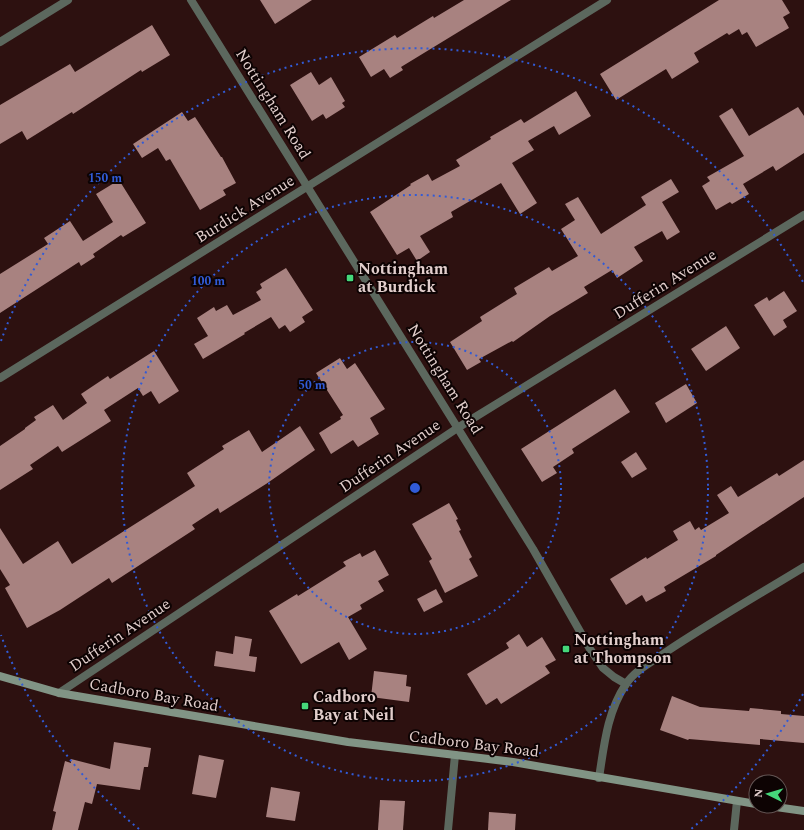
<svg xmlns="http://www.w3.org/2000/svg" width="804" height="830" viewBox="0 0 804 830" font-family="Spectral,serif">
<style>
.building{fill:#a88280}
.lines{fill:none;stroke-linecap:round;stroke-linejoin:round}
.street{stroke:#5c685e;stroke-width:8}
.secondary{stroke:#819485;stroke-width:8}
.ring{fill:none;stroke:#315bd7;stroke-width:2;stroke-dasharray:2 4}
.poi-dot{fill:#45d77a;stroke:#0d0303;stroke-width:1.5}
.labels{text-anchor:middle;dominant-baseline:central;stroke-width:4;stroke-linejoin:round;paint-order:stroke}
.street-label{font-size:16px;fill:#e2cecc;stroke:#0d0303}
.poi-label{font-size:16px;font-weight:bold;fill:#e2cecc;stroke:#0d0303;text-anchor:start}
.centre{fill:#315bd7;stroke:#0d0303;stroke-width:2}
.ring-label{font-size:12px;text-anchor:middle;font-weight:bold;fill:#315bd7;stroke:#0d0303;stroke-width:4;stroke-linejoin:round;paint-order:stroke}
</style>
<rect width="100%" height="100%" fill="#2d1110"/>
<!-- building -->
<g class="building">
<polygon points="260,0 312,0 275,24"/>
<polygon points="464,0 511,0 401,67 403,70 390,78 384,69 371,77 359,57 395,35 397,38 433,16 434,18"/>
<polygon points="719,0 782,0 790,13 783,17 789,28 756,47 747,32 742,35 739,29 729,35 727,33 694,53 699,62 672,79 666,69 616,100 600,74"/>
<polygon points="152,25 170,55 142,72 141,70 73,114 72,112 27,140 22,131 0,144 0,105 70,64 75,72"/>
<polygon points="311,72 319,85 331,77 345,101 342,103 345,107 326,119 323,114 312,121 290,85"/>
<polygon points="576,91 591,116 559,135 554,126 528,141 534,150 512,163 537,203 520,214 501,183 451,212 453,217 420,236 430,252 417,261 409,248 397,255 370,212 411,185 410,184 428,174 432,181 460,166 456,160 491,139 490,137 521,119 524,123"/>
<polygon points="798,107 804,116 804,153 776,171 773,166 743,184 749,194 732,204 730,202 716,210 702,186 710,181 707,177 744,156 719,116 732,108 749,136"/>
<polygon points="182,112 188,121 195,117 221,157 222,157 236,183 223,190 226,195 200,210 170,159 166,161 158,148 142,158 133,144"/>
<polygon points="671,179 679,192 662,202 680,232 667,240 662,231 634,247 643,261 617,278 612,270 584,287 588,293 550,316 513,342 512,341 479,359 481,362 467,370 450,342 482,321 480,317 517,294 514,288 549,267 552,271 578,256 561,229 575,220 565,204 578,197 601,234 646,205 641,197"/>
<polygon points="119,180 146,223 123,237 121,235 93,254 95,257 81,266 79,262 0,313 0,274 48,244 44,238 70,221 83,241 113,222 96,194"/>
<polygon points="286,268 313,310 302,317 305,322 290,332 285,325 279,329 271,317 244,333 245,334 203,359 194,344 208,336 197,318 214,307 216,311 227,305 233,315 261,300 256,292 262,288 260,284"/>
<polygon points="784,291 797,311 783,320 787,327 774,336 754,305 767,297 769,301"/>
<polygon points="726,326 740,348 706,371 691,349"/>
<polygon points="154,351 179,391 159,404 151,391 143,396 138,388 104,410 111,421 62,452 58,446 30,465 33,469 0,490 0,446 25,429 25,428 36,420 34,417 53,405 63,420 87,403 81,394 108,376 110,379"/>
<polygon points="340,358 347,369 355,363 385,409 370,418 379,434 358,447 353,440 331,454 319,433 341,419 340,417 343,415 316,373"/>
<polygon points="686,384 697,403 666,423 655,403"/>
<polygon points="615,389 630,412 572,449 574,453 553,467 557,473 542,482 521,449"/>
<polygon points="300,426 315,450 266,484 220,513 218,508 192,525 195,529 112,583 109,578 60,610 27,628 5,588 10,585 0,569 0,528 23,564 58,541 72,564 195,486 187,473 224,449 222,446 249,430 262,452"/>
<polygon points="636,452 647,469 632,478 621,462"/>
<polygon points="804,460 804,497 716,555 716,556 664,587 666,591 646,602 642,595 626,605 610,579 646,557 647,559 678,540 673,531 690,521 695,530 699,527 701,530 729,513 717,495 731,486 738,497 777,473 779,476"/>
<polygon points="449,503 458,519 456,520 461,530 459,531 472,557 469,559 478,576 445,593 429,561 432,559 412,524"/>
<polygon points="375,550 389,575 378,581 384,591 360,605 362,609 348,617 367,649 349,660 339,642 301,664 269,611 297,594 298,596 346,566 343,562 360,553 362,557"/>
<polygon points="436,589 443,602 424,612 417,599"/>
<polygon points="519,634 527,647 542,637 556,660 545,666 550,673 501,704 497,698 486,705 467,674 509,648 506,643"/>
<polygon points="235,636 252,639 249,656 257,657 255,672 214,666 216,651 233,654"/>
<polygon points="374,671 407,675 406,686 411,687 409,702 371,697"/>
<polygon points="672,696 700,707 749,711 750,708 781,711 781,714 804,716 804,743 760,739 760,745 689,739 688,740 660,730"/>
<polygon points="114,742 151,748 148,767 144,767 140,790 97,784 92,804 85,802 78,830 52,830 56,812 53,811 65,761 71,763 71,759 110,769"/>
<polygon points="199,755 224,760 216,798 192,794"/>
<polygon points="271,787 300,792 295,821 266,817"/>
<polygon points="380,800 405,801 403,830 378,830"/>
<polygon points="489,812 516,814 515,830 488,830"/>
</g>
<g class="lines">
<!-- street -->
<g class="street">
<polyline points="191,0 533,549 590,649 603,668 614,677 626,684"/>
<polyline points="0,42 68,0"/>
<polyline points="0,378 607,0"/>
<polyline points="59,693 459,427 804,215"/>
<path d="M599,778C604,746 607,712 626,684C635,670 652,662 666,652C711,622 758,595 804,567"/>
<polyline points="448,830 455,755"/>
<polyline points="734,830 737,801"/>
</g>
<!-- secondary -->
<g class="secondary">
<polyline points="0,676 59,693 348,742 513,762 756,804"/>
<polyline points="769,806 804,811"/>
</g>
</g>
<!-- distance rings -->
<g class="ring">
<circle cx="415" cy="488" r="146"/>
<circle cx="415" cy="488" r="293"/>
<path d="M803 694A439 439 0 0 1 691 829M139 829A439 439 0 0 1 1 635M1 341A439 439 0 0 1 803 282"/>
</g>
<!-- markers -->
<g class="poi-dot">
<rect x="346" y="274" width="8" height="8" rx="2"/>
<rect x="562" y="645" width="8" height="8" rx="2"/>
<rect x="301" y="702" width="8" height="8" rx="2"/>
</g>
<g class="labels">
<!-- street labels -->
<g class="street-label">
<text transform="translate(273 104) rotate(58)">Nottingham Road</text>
<text transform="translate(245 209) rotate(-32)">Burdick Avenue</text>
<text transform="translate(665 284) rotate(-32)">Dufferin Avenue</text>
<text transform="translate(445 379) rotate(58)">Nottingham Road</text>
<text transform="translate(390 456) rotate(-34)">Dufferin Avenue</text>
<text transform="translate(120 635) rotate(-34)">Dufferin Avenue</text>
<text transform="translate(154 695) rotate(10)">Cadboro Bay Road</text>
<text transform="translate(474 744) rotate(7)">Cadboro Bay Road</text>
</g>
<!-- poi labels -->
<g class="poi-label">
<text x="358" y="269">Nottingham<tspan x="358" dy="18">at Burdick</tspan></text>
<text x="574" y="640">Nottingham<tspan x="574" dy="18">at Thompson</tspan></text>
<text x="313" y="697">Cadboro<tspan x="313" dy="18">Bay at Neil</tspan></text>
</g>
</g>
<circle cx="415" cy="488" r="6" class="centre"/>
<g class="ring-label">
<text x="105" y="182">150 m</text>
<text x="208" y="285">100 m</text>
<text x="312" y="389">50 m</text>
</g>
<!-- north arrow -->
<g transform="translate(768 794) rotate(275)"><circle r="19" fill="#0d0303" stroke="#625453"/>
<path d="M0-3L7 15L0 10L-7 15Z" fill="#45d77a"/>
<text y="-6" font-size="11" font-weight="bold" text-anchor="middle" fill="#e2cecc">N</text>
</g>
</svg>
